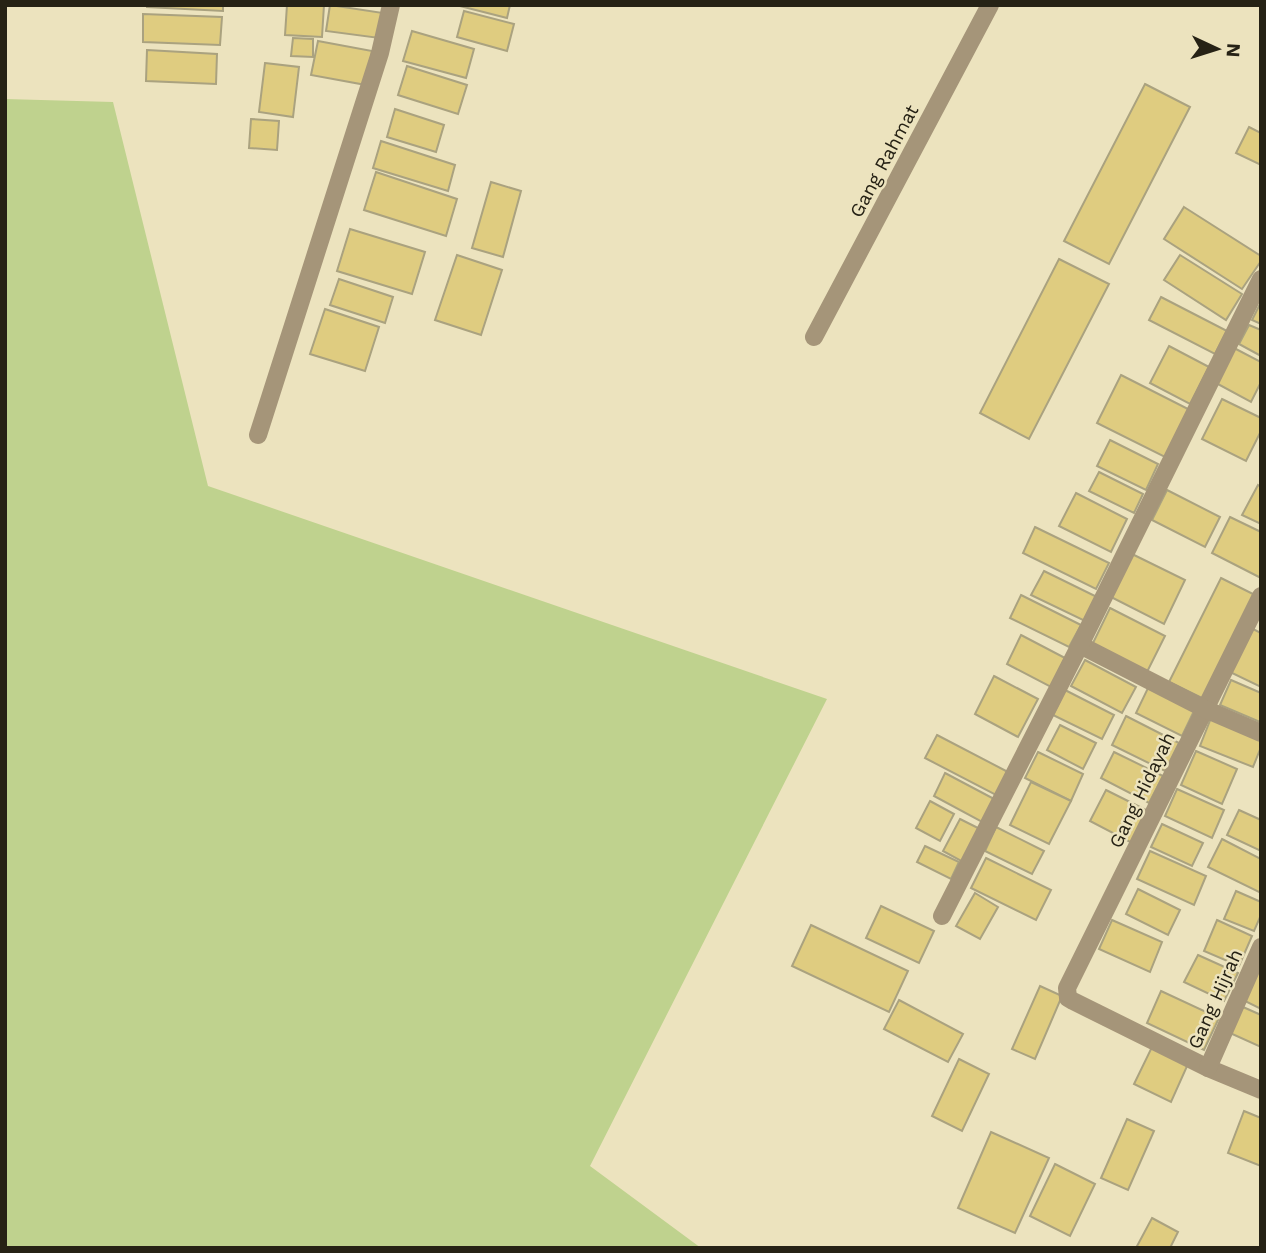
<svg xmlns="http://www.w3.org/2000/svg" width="1266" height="1253" viewBox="0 0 1266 1253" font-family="'Work Sans',sans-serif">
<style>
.green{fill:#bfd28e}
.building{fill:#dfcc80;stroke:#aaa27f;stroke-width:2}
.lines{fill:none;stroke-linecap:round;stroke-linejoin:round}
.minor{stroke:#a59579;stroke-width:18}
.labels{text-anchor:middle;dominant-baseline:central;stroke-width:5;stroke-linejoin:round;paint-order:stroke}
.street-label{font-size:19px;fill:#262215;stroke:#ece3be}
</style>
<rect width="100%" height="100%" fill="#ece3be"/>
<!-- green -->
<polygon class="green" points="5,99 113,102 208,486 827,699 590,1166 701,1248 5,1248"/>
<!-- building -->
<g class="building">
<polygon points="147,5 223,5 223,11 147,7"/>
<polygon points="287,5 324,5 322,37 285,35"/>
<polygon points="330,5 383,13 379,38 326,31"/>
<polygon points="456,5 510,5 507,18"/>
<polygon points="464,11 514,24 507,51 457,37"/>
<polygon points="143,14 222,17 220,45 143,42"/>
<polygon points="412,31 474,49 466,78 403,61"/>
<polygon points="293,38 313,39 313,57 291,56"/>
<polygon points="318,41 372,51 366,85 311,75"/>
<polygon points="147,50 217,54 216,84 146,81"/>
<polygon points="265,63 299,67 293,117 259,112"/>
<polygon points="407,66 467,85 458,114 398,95"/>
<polygon points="1145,84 1190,107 1109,264 1064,241"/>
<polygon points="395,109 444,125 436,152 387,137"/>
<polygon points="251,119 279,121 277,150 249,148"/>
<polygon points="1249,127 1261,133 1261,165 1236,153"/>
<polygon points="381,141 455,165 448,191 373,168"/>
<polygon points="376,172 457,199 446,236 364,210"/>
<polygon points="491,182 521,191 503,257 472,248"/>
<polygon points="1184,207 1261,256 1261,261 1242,289 1164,239"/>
<polygon points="350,229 425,252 412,294 337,271"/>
<polygon points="457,255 502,270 481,335 435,320"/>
<polygon points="1180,255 1242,294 1226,320 1164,280"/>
<polygon points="1059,259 1109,284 1029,439 980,413"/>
<polygon points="339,279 393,297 385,323 330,305"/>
<polygon points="1161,297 1227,331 1215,354 1149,320"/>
<polygon points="1261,302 1261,324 1252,320"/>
<polygon points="325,309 379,327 365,371 310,354"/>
<polygon points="1249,325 1261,330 1261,356 1239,344"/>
<polygon points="1169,346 1209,367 1190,404 1150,383"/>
<polygon points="1234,348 1261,362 1261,382 1251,402 1216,383"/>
<polygon points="1121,375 1190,410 1167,458 1097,423"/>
<polygon points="1222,399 1261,418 1261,431 1246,461 1202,439"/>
<polygon points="1110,440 1158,464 1146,490 1097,466"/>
<polygon points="1099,472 1143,494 1134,513 1089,491"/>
<polygon points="1258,485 1261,487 1261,524 1242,515"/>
<polygon points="1167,490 1220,517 1205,547 1152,520"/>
<polygon points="1076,493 1127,519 1111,552 1059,526"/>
<polygon points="1230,517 1261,532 1261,578 1212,553"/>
<polygon points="1035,527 1109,563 1096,589 1023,553"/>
<polygon points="1132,554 1185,580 1164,624 1111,597"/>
<polygon points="1044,571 1097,597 1085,621 1031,595"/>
<polygon points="1221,578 1255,595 1204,699 1169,682"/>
<polygon points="1021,595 1081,625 1069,647 1010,618"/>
<polygon points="1110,608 1165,636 1147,672 1092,645"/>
<polygon points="1251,628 1261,633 1261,687 1230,672"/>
<polygon points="1021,635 1065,658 1051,687 1007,664"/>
<polygon points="1085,660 1136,687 1122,713 1071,686"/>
<polygon points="994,676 1038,699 1018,737 975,714"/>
<polygon points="1231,680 1261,693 1260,722 1220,705"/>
<polygon points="1148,688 1194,711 1182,736 1136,713"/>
<polygon points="1065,690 1114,715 1102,739 1053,715"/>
<polygon points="1126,716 1179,743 1165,771 1112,745"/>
<polygon points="1211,718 1261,738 1261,747 1253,767 1200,746"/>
<polygon points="1060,725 1096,743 1083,769 1047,750"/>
<polygon points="937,735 1008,772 996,795 925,758"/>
<polygon points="1196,751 1237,769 1222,804 1181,785"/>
<polygon points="1038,752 1083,774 1071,801 1025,778"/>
<polygon points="1114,752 1163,776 1149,803 1101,778"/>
<polygon points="945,773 996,800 984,823 934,796"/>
<polygon points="1031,782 1071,801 1049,844 1010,825"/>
<polygon points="1177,789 1224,810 1212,838 1165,816"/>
<polygon points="1106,790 1148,811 1132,843 1090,821"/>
<polygon points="930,801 954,814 940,841 916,828"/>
<polygon points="1239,810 1261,820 1261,851 1227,835"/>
<polygon points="960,819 980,829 963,862 943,851"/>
<polygon points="1162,824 1203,843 1192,866 1151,847"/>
<polygon points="996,827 1044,851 1032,874 985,851"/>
<polygon points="1222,839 1261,859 1261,893 1208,867"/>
<polygon points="925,846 959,862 951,879 917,862"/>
<polygon points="1150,851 1206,876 1194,905 1137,879"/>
<polygon points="986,858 1051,890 1036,920 971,888"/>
<polygon points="1138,889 1180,910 1168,935 1126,914"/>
<polygon points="1236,891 1261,902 1261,915 1254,931 1224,919"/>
<polygon points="975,893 998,907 980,939 956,926"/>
<polygon points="881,906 934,931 919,963 866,938"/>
<polygon points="1112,920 1162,942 1150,972 1099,949"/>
<polygon points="1217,920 1252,936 1239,966 1204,951"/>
<polygon points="811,925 908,971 889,1012 792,966"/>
<polygon points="1198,955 1238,973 1224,1001 1184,982"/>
<polygon points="1257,972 1261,974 1261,1009 1243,1000"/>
<polygon points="1040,986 1062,996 1035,1059 1012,1049"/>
<polygon points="1161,991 1219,1018 1204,1050 1147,1023"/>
<polygon points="899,1000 963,1034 948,1062 884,1029"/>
<polygon points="1243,1007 1261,1015 1261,1047 1230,1033"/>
<polygon points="1152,1047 1188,1064 1171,1102 1134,1084"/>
<polygon points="959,1059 989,1074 962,1131 932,1116"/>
<polygon points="1244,1111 1261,1118 1261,1166 1228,1153"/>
<polygon points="1127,1119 1154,1131 1128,1190 1101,1178"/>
<polygon points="991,1132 1049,1158 1015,1233 958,1208"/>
<polygon points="1055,1164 1095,1184 1070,1236 1030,1216"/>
<polygon points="1152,1218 1178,1232 1170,1248 1136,1248"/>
</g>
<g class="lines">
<!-- minor -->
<g class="minor">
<polyline points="814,337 990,5"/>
<polyline points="258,435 380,53 391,5"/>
<polyline points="1261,596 1067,988 1068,998 1073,1001 1208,1068 1261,1090"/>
<polyline points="1080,645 1205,709 1261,733"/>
<polyline points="942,916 1080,645 1261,279"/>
<polyline points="1208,1068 1261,947"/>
</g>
</g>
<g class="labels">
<!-- street labels -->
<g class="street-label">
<text transform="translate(884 161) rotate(-62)">Gang Rahmat</text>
<text transform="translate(1142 790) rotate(-64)">Gang Hidayah</text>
<text transform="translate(1215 999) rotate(-66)">Gang Hijrah</text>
</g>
</g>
<!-- border -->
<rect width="1266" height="1253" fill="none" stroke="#262215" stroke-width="14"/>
<!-- north arrow -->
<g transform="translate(1217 49) rotate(94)" stroke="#ece3be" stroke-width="5" paint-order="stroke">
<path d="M0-5L12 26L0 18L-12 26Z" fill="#262215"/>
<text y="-10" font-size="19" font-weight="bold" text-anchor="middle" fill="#262215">N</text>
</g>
</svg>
